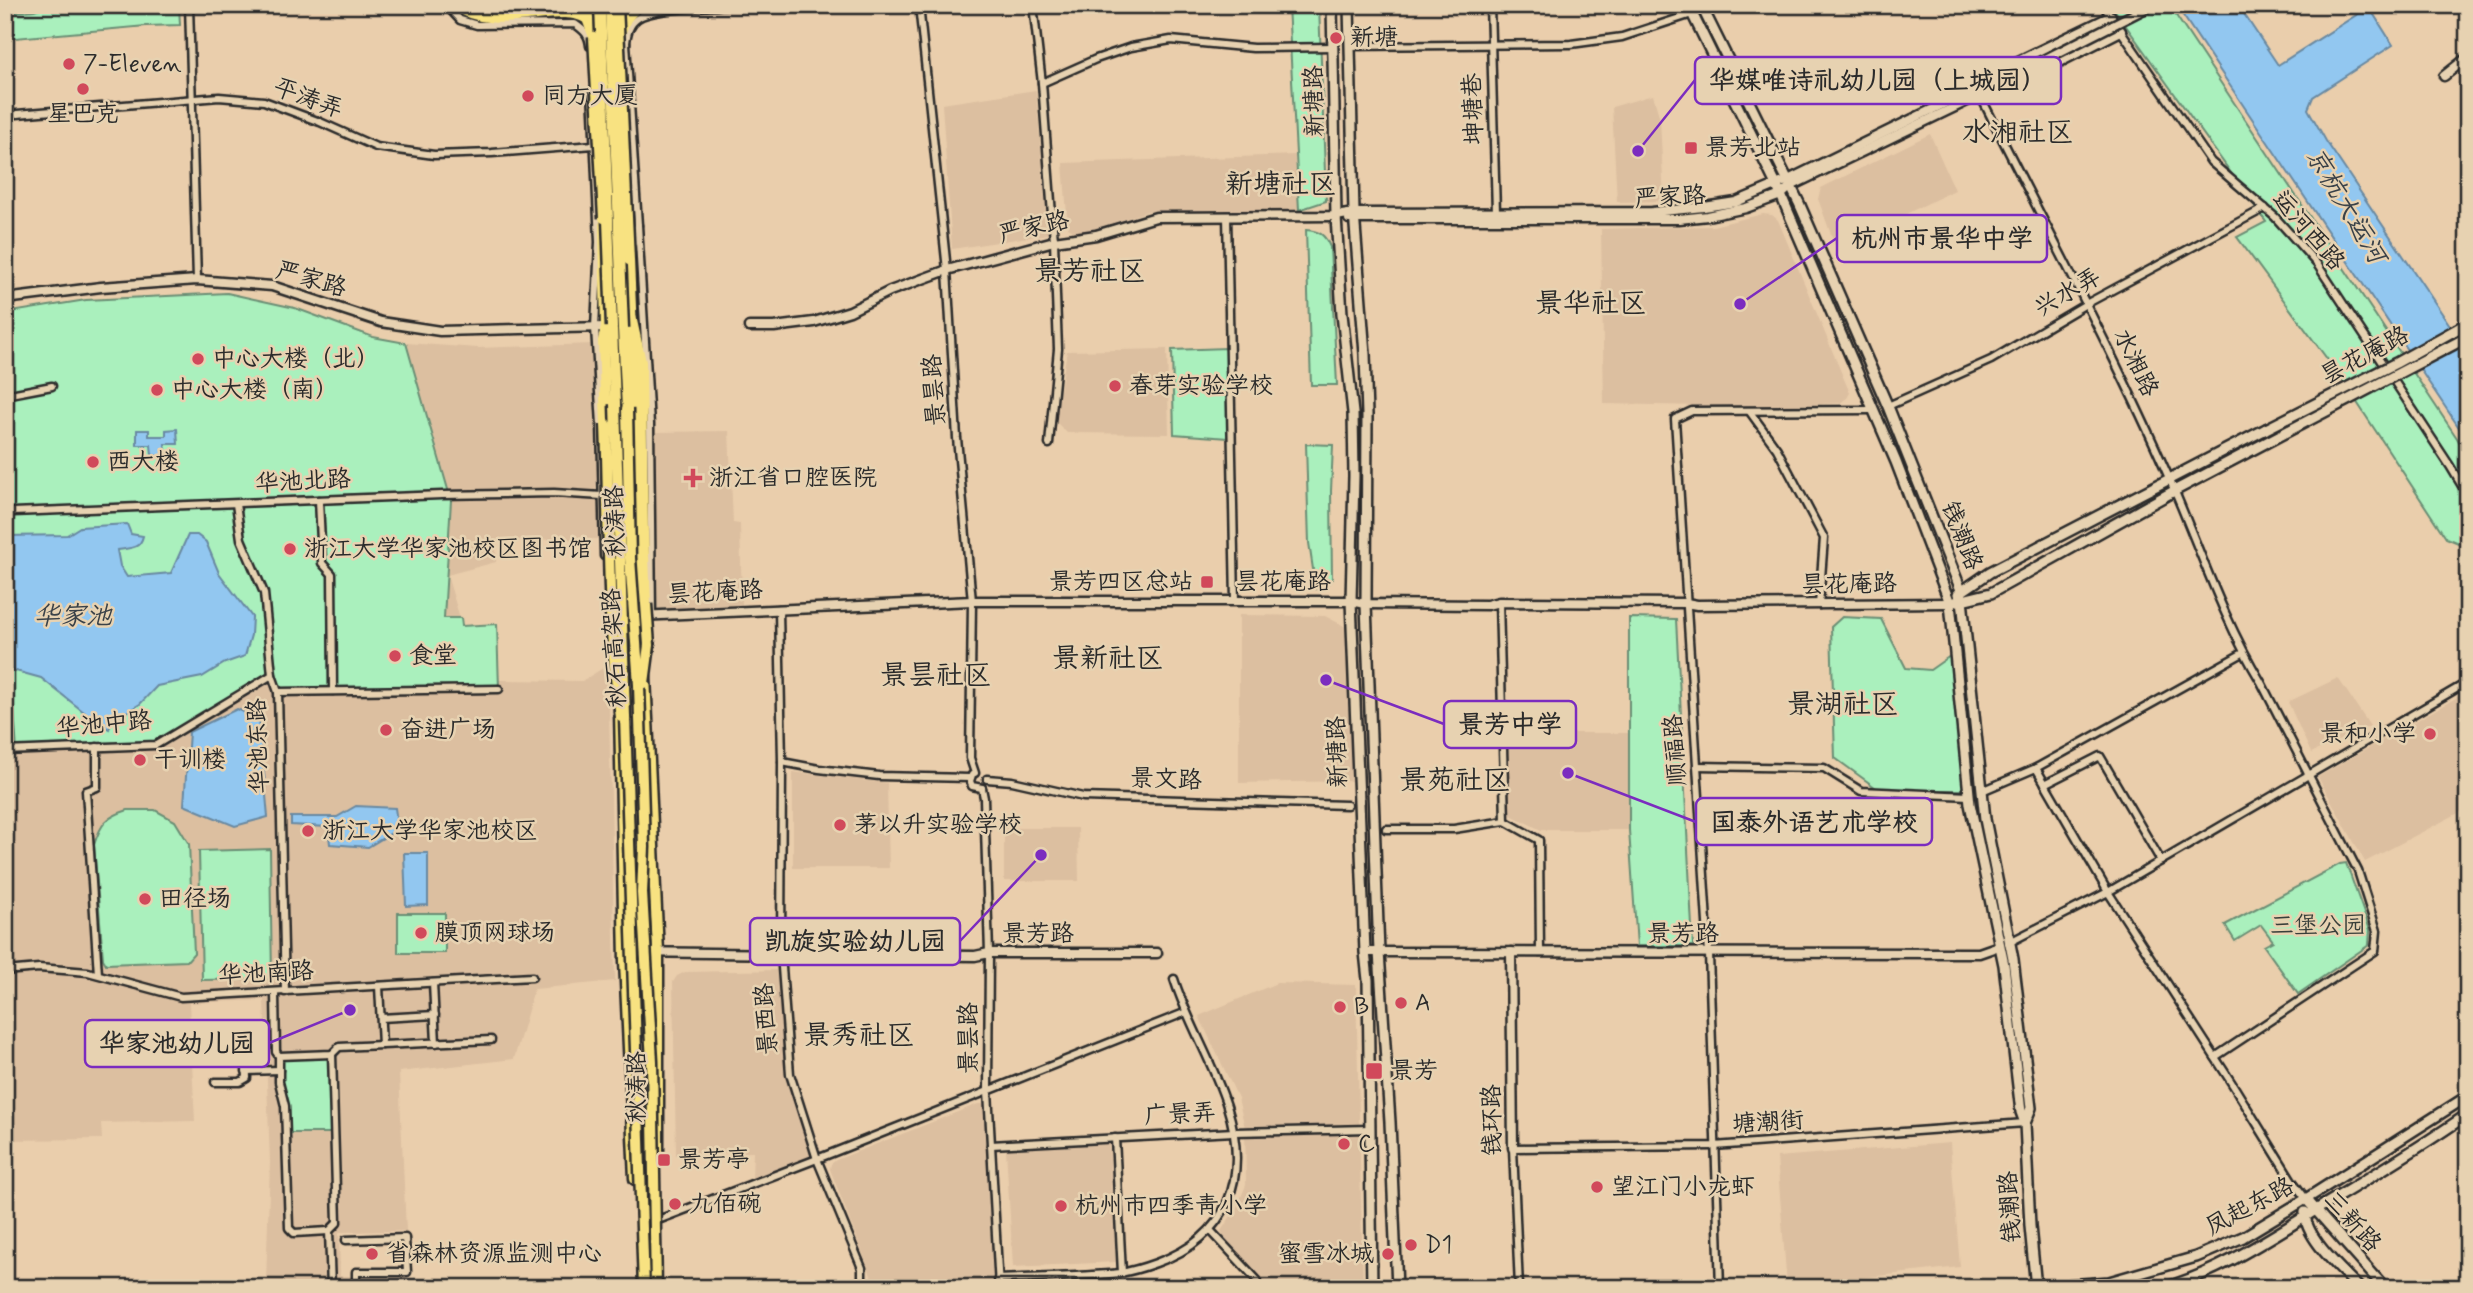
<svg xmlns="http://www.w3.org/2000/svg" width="2473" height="1293" viewBox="0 0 2473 1293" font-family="Mynerve,'LXGW WenKai TC',sans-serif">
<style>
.built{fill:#dcbfa0}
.green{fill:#aaf0bd;stroke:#6a8e74;stroke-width:2}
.water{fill:#92c7f0;stroke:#6989a1;stroke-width:2}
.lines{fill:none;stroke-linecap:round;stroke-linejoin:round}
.minor-casing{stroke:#2b2b2b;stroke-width:11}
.tertiary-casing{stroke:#2b2b2b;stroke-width:13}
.secondary-casing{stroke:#2b2b2b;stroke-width:14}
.primary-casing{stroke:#2b2b2b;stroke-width:15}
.trunk-casing{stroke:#2b2b2b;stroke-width:15}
.minor{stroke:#e7d2b1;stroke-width:6}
.tertiary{stroke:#e7d2b1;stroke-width:8}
.secondary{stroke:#e7d2b1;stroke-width:9}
.primary{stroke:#f8e281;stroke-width:10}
.trunk{stroke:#f8e281;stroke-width:10}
.tertiary-bridge-casing{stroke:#2b2b2b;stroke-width:13;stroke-linecap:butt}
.secondary-bridge-casing{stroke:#2b2b2b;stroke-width:14;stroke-linecap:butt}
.primary-bridge-casing{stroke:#2b2b2b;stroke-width:15;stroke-linecap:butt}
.trunk-bridge-casing{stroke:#2b2b2b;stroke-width:15;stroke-linecap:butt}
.tertiary-bridge{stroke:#e7d2b1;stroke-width:8}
.secondary-bridge{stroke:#e7d2b1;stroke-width:9}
.primary-bridge{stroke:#f8e281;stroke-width:10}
.trunk-bridge{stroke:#f8e281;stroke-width:10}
.poi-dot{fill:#d1495b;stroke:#e7d2b1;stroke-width:2.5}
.labels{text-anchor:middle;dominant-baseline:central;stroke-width:5;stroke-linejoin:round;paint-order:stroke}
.poi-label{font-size:24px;fill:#2b2b2b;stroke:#e7d2b1;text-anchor:start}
.street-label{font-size:24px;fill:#2b2b2b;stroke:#e7d2b1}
.park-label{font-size:24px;fill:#383f3a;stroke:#e7d2b1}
.water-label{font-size:26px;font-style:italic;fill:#3a4249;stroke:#e7d2b1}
.quarter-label{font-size:28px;fill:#2b2b2b;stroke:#e7d2b1}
.leader{fill:none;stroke:#7b2cbf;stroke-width:2.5}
.callout-dot{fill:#7b2cbf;stroke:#e7d2b1;stroke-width:2.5}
.callout{fill:#e7d2b1;stroke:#7b2cbf;stroke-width:2.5}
.callout-label{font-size:26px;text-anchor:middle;font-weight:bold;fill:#2b2b2b}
</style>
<rect width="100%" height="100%" fill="#eaceac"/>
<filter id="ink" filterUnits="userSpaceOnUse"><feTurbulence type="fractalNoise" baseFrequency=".0143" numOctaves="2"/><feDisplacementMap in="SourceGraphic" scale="14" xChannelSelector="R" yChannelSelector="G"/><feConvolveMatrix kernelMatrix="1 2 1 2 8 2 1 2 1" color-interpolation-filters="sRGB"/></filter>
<g filter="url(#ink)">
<!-- built -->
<g class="built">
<polygon points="1036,90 1048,234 952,249 942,104"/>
<polygon points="1653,95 1660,119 1664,201 1617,202 1612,107"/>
<polygon points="1930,134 1955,190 1836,248 1818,199 1821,188"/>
<polygon points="1295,155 1299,210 1148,211 1096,229 1078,233 1068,228 1063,163"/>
<polygon points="1763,214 1772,215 1778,220 1844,379 1850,393 1847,398 1840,403 1752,407 1604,404 1601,229 1713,226"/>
<polygon points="227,293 295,308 373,337 406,343 478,348 593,344 598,539 496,540 496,562 447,575 462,625 497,624 499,680 582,681 608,665 615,981 534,989 514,1059 399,1072 406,1231 339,1232 340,1276 352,1276 352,1288 251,1288 266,1282 270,1162 264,1000 189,1003 195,1121 101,1123 102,1139 5,1140 5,313 86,300"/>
<polygon points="1167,349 1169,434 1067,433 1055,421 1067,351"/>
<polygon points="729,431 733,523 740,524 742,605 657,610 655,432"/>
<polygon points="1239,615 1325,616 1348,628 1353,781 1239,783"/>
<polygon points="2338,678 2370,726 2311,753 2288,702"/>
<polygon points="2468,691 2468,808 2365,862 2318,777"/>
<polygon points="1506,733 1629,733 1629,830 1541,830 1509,814"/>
<polygon points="793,772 887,783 889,868 793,868"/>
<polygon points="1004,828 1078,828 1079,881 1004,881"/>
<polygon points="778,970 785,1073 812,1157 752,1179 753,1152 676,1155 673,982 677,976 685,972"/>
<polygon points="1277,983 1356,985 1363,1288 1265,1288 1259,1275 1225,1240 1221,1231 1237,1207 1246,1185 1245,1128 1238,1098 1199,1016"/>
<polygon points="978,1104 983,1104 985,1110 993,1287 876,1288 830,1169 831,1164 836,1160"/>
<polygon points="1950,1143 1960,1267 1787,1286 1777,1157"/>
<polygon points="1109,1144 1116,1262 1013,1267 1006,1149"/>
</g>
<!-- green -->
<g class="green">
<polygon points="50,5 179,5 180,25 146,26 5,39 5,13 34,10"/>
<polygon points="1288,5 1319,5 1326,201 1299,210"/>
<polygon points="2111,5 2169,5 2457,438 2468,457 2468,547 2446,538 2339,375 2237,237 2266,222"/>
<path d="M1306,230C1320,231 1325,235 1330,247L1337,385H1311Z"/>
<polygon points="227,293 295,308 373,337 406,343 451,500 444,618 461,618 462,626 497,624 499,689 278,692 272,676 156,745 17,750 14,710 5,710 5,313 86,300"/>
<polygon points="1227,348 1228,438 1174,434 1172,350"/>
<polygon points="1306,444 1333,445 1331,491 1332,579 1325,586 1316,589 1309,543"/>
<polygon points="1842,617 1881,619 1906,668 1930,670 1957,651 1967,790 1879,790 1835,758 1831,627"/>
<polygon points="1629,618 1676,619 1693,946 1637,946 1629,830"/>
<path d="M128,810H155L175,821L189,844L194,953L187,961L106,964L103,959L94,845C101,823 106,817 128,810Z"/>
<polygon points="270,849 272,979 202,980 199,851"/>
<polygon points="2346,863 2370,930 2369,945 2298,994 2264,946 2273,941 2261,925 2235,941 2225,925 2340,864"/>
<rect x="398" y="913" width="47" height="40"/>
<polygon points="332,1054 335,1133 286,1133 279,1056"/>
</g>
<!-- water -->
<g class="water">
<polygon points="2176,5 2238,5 2278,65 2369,7 2393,45 2313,97 2308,109 2326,141 2468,352 2468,441"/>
<polygon points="177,429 178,444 165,444 166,451 162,457 152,455 151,445 137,445 137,430 149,430 149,436 166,436 166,430"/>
<path d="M127,524L131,534L143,536C140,550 128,548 117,550L120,566L127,577L171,573L188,535H197L206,542L219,573L252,617L251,635L245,656L225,663L202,677L157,686L140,704L112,721L109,729L94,720L41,678L5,668V536L67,535L80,527Z"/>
<polygon points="237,709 259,719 268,817 235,826 184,805 189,732"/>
<polygon points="356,806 395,808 398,829 368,847 330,844 328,827 291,825 291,817 337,817"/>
<polygon points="404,853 428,853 428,905 406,906"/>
</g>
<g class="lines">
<defs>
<g id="minor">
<polyline points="189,5 197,280"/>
<path d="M446,5L460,20L477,25L575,24C585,31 589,35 590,46"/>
<polyline points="919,5 947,270 957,438 972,601 970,758 975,773"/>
<polyline points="1033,5 1042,83 1054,241 1058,349 1049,444"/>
<polyline points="1490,5 1496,212"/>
<polyline points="2103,5 2211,162 2275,217 2317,264 2450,466 2468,496"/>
<polyline points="615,41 626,43 638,225 631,251"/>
<path d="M626,43C627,33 629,24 638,18C652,8 708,7 728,5"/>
<polyline points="1350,46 1571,44 1622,37 1692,14"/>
<polyline points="1042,83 1096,59 1131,47 1171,40 1253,48 1333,47"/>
<polyline points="592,91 599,242 595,328 601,425 604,556"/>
<path d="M1980,95C2043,222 2112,348 2169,478C2199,546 2222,618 2261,682L2358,871L2377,931L2375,951L2215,1057"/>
<polyline points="5,115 219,97 264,101 320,122 376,147 434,155 492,153 594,145"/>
<polyline points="1227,216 1235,601"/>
<polyline points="638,225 650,424 652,616"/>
<polyline points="5,395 52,386"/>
<polyline points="1888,406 1991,360 2086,304 2265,208"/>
<polyline points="1750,412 1777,449 1824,538 1819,605"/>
<polyline points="319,500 322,563 332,574 333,691"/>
<polyline points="236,504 241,539 264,593 272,675 278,692 285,992"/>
<polyline points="5,514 13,512 442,495 554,493 602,496"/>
<polyline points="1499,602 1505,821"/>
<polyline points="779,609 782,762 781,954 790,1074 817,1159 862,1268 862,1288"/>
<polyline points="278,692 499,689"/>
<polyline points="97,747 97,787 86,791 98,974"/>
<polyline points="5,751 156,745 272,675"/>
<polyline points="782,762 819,769 879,776 970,778"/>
<polyline points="1697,766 1824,768 1861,791 1969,796"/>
<polyline points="2036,768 2108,892 2233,1085 2291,1179 2306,1199"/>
<polyline points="972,775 970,781 972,786 982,788"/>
<polyline points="987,779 1012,781 1083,797 1347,805"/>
<polyline points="2045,784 2100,756 2161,861"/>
<polyline points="982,788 984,798 989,953 988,1091 999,1288"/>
<polyline points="1982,791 2036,768 2243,653"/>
<polyline points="1386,829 1454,829 1505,821 1539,840 1540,953"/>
<polyline points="2008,943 2108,892 2468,682"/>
<polyline points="5,971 39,968 88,972 181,997 532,977"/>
<polyline points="433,983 436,1043"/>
<polyline points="379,986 382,1045"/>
<polyline points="275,993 276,1052 279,1056"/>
<polyline points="381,1018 435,1015"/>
<polyline points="246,1071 279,1070"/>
<polyline points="215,1082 240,1082 247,1078 245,1031 242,1028 203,1026 198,1036 205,1043 245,1044"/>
<polyline points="1115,1138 1122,1273"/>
<polyline points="991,1145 1234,1132 1370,1129"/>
<polyline points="658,1220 817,1159 1184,1013"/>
<polyline points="1210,1230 1257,1280 1260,1288"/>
<polyline points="329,1231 294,1233 289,1228 285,1106 279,1082 279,1056 332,1054 339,1047 491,1040"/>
<polyline points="346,1240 405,1238 407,1272 356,1272 356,1288"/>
<path d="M998,1279C1039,1277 1080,1277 1120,1273C1132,1271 1145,1267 1156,1263C1229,1237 1250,1178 1227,1106C1213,1062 1188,1023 1174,979"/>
<polyline points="331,1288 329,1231 337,1223 332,1054"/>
<polyline points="1519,1288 1513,1148 1714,1146 2025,1123"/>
<polyline points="1720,1288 1709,954 1675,419 1692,411 1874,410"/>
</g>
<g id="tertiary">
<polyline points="2444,76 2468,57"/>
<polyline points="1965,92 1971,84 2111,16"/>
<polyline points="1980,95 1993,96 2121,31"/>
<polyline points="1349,219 1679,219 1708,216 1746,208 1781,195 1791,186 1980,95 1998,86 2006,79"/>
<polyline points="5,299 101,287 197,280 272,286 381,322 440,331 606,327"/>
<polyline points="749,327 774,327 814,322 850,311 890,291 947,270 1054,241 1096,235 1156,217 1336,216 1354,213 1652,212 1704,207 1736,202 1788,180 1994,79 2006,79"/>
<polyline points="617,617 972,601 1351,601 1366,604 1487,605 1499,602 1686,603 1697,605 1950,603"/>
<polyline points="629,952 975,956 989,953 1157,953"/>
<polyline points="1365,952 1979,953 1999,946"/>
<polyline points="1511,952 1513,1148"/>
</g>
<g id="secondary">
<polyline points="1332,5 1336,216 1342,314 1353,413 1354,476 1351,601 1365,952 1368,980 1372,1288"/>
<polyline points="1349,5 1354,213 1365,354 1367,415 1366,604 1379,952 1390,1122 1397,1288"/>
<polyline points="1688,5 1781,195 1896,462 1950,603 1970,804 2004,965 2021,1112 2025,1123 2030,1226 2036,1288"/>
<polyline points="1701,5 1799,203 1889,409 1961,590 1985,819 2013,959 2031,1108 2025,1123"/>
<polyline points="1958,594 1990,572 2266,429"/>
<polyline points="1950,603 1991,593 2174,491 2271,440"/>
<polyline points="2306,1199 2385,1288"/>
<path d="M2305,1212C2304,1237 2342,1270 2359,1288"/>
<polyline points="2026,1288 2109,1282 2196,1257 2243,1237 2306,1199 2468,1096"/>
<path d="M2163,1288C2218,1273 2270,1238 2319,1208C2369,1178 2420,1148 2468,1114"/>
</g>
<g id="primary">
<path d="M455,5C494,35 561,0 587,19L594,37"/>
<polyline points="592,5 594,26"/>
<polyline points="618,39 626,19 638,5"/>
<polyline points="604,225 606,332"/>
<polyline points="629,260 634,379 638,555 641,598"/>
<polyline points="645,676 658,952 658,1151"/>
<polyline points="620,711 625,961 635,1179"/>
</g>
<g id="trunk">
<polyline points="631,316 641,362 643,533 646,604"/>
<polyline points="612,327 615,404"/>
<polyline points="623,328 627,409"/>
<polyline points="606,424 603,341 606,327"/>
</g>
</defs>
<!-- minor casing -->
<use href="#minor" class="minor-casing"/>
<!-- tertiary casing -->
<use href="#tertiary" class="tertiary-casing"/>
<!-- secondary casing -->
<use href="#secondary" class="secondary-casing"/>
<!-- primary casing -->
<use href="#primary" class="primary-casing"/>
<!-- trunk casing -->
<use href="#trunk" class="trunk-casing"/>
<!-- minor -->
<use href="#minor" class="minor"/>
<!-- tertiary -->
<use href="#tertiary" class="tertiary"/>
<!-- secondary -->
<use href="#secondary" class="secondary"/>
<!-- primary -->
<use href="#primary" class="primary"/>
<!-- trunk -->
<use href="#trunk" class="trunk"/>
<defs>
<polyline id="tertiary-bridge" points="2006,79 2152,5"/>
<g id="secondary-bridge">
<polyline points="2266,429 2396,363 2468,323"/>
<polyline points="2271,440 2468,337"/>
</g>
<g id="primary-bridge">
<polyline points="617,5 629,260"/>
<polyline points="594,37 604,218"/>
</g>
<g id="trunk-bridge">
<polyline points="600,5 612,327"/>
<polyline points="610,5 623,328"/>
<path d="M615,404C626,699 632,993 644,1288"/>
<polyline points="627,409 630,558 639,685 644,847 642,893 652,1061 656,1288"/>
<path d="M606,424C610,522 606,620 621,717"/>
<polyline points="644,683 649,645 646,604"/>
</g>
</defs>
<!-- tertiary-bridge casing -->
<use href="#tertiary-bridge" class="tertiary-bridge-casing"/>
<!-- secondary-bridge casing -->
<use href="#secondary-bridge" class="secondary-bridge-casing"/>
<!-- primary-bridge casing -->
<use href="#primary-bridge" class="primary-bridge-casing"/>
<!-- trunk-bridge casing -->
<use href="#trunk-bridge" class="trunk-bridge-casing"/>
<!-- tertiary-bridge -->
<use href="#tertiary-bridge" class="tertiary-bridge"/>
<!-- secondary-bridge -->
<use href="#secondary-bridge" class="secondary-bridge"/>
<!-- primary-bridge -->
<use href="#primary-bridge" class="primary-bridge"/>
<!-- trunk-bridge -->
<use href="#trunk-bridge" class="trunk-bridge"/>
</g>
</g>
<!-- markers -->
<g class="poi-dot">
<circle cx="1336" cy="38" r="7"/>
<circle cx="69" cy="64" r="7"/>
<circle cx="83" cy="89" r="7"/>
<circle cx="528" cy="96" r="7"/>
<rect x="1684" y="141" width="14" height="14" rx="3.5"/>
<circle cx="198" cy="359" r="7"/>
<circle cx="1115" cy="386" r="7"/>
<circle cx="157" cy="390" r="7"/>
<circle cx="93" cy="462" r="7"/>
<path d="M689.5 467.5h7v7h7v7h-7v7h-7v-7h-7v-7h7z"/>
<circle cx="290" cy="549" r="7"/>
<rect x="1200" y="575" width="14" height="14" rx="3.5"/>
<circle cx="395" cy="656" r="7"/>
<circle cx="386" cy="730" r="7"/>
<circle cx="2430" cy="734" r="7"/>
<circle cx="140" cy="760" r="7"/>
<circle cx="840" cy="825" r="7"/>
<circle cx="308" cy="831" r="7"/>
<circle cx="145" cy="899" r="7"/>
<circle cx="421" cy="933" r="7"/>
<circle cx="1401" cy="1003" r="7"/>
<circle cx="1340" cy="1007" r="7"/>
<rect x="1365" y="1062" width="18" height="18" rx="3.5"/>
<circle cx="1344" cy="1144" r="7"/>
<rect x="657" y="1153" width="14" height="14" rx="3.5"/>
<circle cx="1597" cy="1187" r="7"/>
<circle cx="675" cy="1204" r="7"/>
<circle cx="1061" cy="1206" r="7"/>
<circle cx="1411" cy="1245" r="7"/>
<circle cx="372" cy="1254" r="7"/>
<circle cx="1388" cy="1254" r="7"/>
</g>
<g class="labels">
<!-- poi labels -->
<g class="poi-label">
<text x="1350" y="38">新塘</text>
<text x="83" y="64">7-Eleven</text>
<text x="542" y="96">同方大厦</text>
<text x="83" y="114" text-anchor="middle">星巴克</text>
<text x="1705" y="148">景芳北站</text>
<text x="212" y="359">中心大楼（北）</text>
<text x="1129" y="386">春芽实验学校</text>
<text x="171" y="390">中心大楼（南）</text>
<text x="107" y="462">西大楼</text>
<text x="709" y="478">浙江省口腔医院</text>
<text x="304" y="549">浙江大学华家池校区图书馆</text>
<text x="1193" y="582" text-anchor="end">景芳四区总站</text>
<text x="409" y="656">食堂</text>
<text x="400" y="730">奋进广场</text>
<text x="2416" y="734" text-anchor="end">景和小学</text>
<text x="154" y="760">干训楼</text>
<text x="854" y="825">茅以升实验学校</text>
<text x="322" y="831">浙江大学华家池校区</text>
<text x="159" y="899">田径场</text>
<text x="435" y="933">膜顶网球场</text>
<text x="1415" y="1003">A</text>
<text x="1354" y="1007">B</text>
<text x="1390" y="1071">景芳</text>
<text x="1358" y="1144">C</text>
<text x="678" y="1160">景芳亭</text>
<text x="1611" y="1187">望江门小龙虾</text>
<text x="689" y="1204">九佰碗</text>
<text x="1075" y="1206">杭州市四季青小学</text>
<text x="1425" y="1245">D1</text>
<text x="386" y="1254">省森林资源监测中心</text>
<text x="1374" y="1254" text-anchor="end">蜜雪冰城</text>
</g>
<!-- street labels -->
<g class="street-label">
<text transform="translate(308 99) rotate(20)">平涛弄</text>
<text transform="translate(1315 101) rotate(-91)">新塘路</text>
<text transform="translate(1474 109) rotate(-92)">坤塘巷</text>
<text transform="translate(1670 198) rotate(-3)">严家路</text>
<text transform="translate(1034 228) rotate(-13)">严家路</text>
<text transform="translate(2308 231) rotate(49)">运河西路</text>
<text transform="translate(311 280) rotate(16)">严家路</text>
<text transform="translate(2068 293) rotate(-30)">兴水弄</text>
<text transform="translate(2365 356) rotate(-28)">昙花庵路</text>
<text transform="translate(2135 363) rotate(64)">水湘路</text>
<text transform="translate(935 390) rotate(-94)">景昙路</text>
<text transform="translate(303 482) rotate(-3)">华池北路</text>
<text transform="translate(616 521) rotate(-92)">秋涛路</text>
<text transform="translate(1961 536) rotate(68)">钱潮路</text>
<text x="1283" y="582">昙花庵路</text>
<text transform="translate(1849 585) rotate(-1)">昙花庵路</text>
<text transform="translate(715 593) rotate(-3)">昙花庵路</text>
<text transform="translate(615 648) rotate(-93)">秋石高架路</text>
<text transform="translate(104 725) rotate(-5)">华池中路</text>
<text transform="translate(259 746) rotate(-92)">华池东路</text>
<text transform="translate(1676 750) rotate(-94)">顺福路</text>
<text transform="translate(1338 752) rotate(-92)">新塘路</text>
<text transform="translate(1166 780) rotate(2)">景文路</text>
<text x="1038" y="934">景芳路</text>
<text x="1683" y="934">景芳路</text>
<text transform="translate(266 974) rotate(-3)">华池南路</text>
<text transform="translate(767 1019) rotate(-94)">景西路</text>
<text transform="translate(969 1038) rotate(-90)">景昙路</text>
<text transform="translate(637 1087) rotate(-90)">秋涛路</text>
<text transform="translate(1180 1115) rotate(-3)">广景弄</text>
<text transform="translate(1493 1120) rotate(-91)">钱环路</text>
<text transform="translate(1768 1123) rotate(-4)">塘潮街</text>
<text transform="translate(2011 1207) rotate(-94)">钱潮路</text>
<text transform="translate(2250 1207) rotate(-28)">凤起东路</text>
<text transform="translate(2352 1222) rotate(48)">三新路</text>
</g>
<!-- park labels -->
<g class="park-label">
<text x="2318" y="926">三堡公园</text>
</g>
<!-- water labels -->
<g class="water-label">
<text transform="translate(2345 206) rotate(59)">京杭大运河</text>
<text x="73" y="617">华家池</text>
</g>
<!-- quarter labels -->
<g class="quarter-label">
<text x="2018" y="133">水湘社区</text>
<text x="1281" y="185">新塘社区</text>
<text x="1090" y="272">景芳社区</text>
<text x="1591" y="304">景华社区</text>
<text x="1108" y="659">景新社区</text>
<text x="936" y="676">景昙社区</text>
<text x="1843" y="705">景湖社区</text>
<text x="1455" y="781">景苑社区</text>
<text x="859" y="1036">景秀社区</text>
</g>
</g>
<!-- callouts -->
<path class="leader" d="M1638 151L1695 80M1740 304L1837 238M1326 680L1444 724M1568 773L1696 822M1041 855L960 941M350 1010L269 1043"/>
<g class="callout-dot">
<circle cx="1638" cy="151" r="7"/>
<circle cx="1740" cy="304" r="7"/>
<circle cx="1326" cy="680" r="7"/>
<circle cx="1568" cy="773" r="7"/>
<circle cx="1041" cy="855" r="7"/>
<circle cx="350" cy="1010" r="7"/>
</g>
<g class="callout">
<rect x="1695" y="57" width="366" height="47" rx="7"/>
<rect x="1837" y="215" width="210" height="47" rx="7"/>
<rect x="1444" y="701" width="132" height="47" rx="7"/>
<rect x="1696" y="798" width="236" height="47" rx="7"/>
<rect x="750" y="918" width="210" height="47" rx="7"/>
<rect x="85" y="1020" width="184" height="47" rx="7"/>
</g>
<g class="callout-label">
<text x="1878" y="89">华媒唯诗礼幼儿园（上城园）</text>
<text x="1942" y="247">杭州市景华中学</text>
<text x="1510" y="733">景芳中学</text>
<text x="1814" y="831">国泰外语艺术学校</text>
<text x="855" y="950">凯旋实验幼儿园</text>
<text x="177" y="1052">华家池幼儿园</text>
</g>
<!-- margin -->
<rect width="2473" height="1293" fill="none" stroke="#e7d2b1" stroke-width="28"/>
<rect x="14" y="14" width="2445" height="1265" fill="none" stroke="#2b2b2b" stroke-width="2.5" filter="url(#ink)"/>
</svg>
